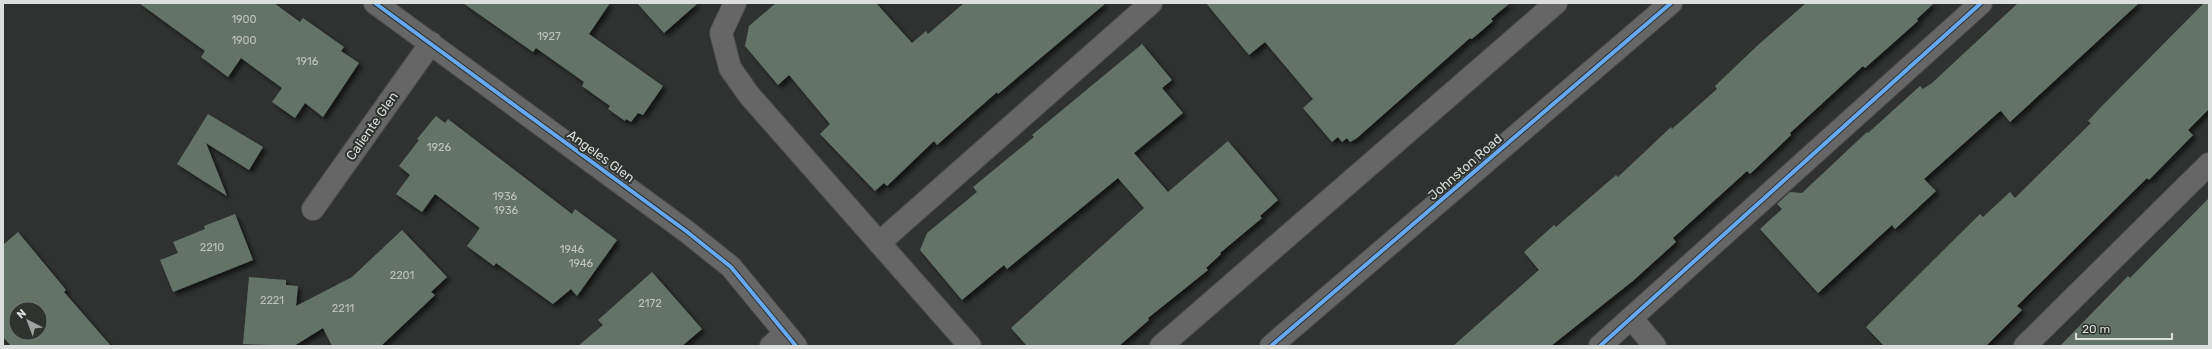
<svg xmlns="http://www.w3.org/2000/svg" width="2212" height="349" viewBox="0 0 2212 349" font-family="Rubik,sans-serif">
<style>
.building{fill:#647368;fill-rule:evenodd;filter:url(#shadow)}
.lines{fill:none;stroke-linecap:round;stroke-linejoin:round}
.minor-casing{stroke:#4b4d4c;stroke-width:24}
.minor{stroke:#656665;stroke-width:22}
.cycleway-casing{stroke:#2e332f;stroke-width:6}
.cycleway{stroke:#66a8f1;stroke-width:4}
.labels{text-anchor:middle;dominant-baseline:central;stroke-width:4;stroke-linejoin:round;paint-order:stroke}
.number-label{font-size:11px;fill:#bdc3bf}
.street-label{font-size:13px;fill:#dbdedc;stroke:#2e332f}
</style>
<defs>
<filter id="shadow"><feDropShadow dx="3.5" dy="3.5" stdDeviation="2" flood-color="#0009"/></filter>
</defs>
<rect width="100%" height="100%" fill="#2f3230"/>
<!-- building -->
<g class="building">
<polygon points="139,3 274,3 300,22 303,18 344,47 341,51 359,63 323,117 305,103 295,118 272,102 282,88 241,58 228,77 201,57 205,51"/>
<polygon points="463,3 610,3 589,34 663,86 643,115 638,113 631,122 626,119 625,121 608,109 610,106 582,86 584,82 536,48 533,52"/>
<polygon points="637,3 698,3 664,33"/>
<polygon points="776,3 876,3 912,43 926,31 928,34 964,3 1106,3 998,94 997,92 937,145 934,141 887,186 884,183 875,191 820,134 830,124 789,75 778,85 745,46 749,26"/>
<polygon points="1206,3 1510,3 1491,19 1493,21 1472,39 1470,38 1357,138 1350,142 1347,138 1342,142 1338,137 1332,142 1303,108 1313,99 1265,42 1249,55"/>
<polygon points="1806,3 1934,3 1917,19 1918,21 1865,68 1863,66 1790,133 1791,135 1750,174 1747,171 1673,238 1676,242 1634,280 1551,346 1453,346 1539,270 1524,252 1554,225 1556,227 1616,175 1618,177 1671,127 1672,129 1717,89 1715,86 1758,45"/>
<polygon points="2018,3 2139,3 2010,122 2001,111 1999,112 1924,179 1936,191 1895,229 1892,225 1818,293 1760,229 1782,209 1777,204 1790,192 1802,193 1867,132 1868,133 1920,86 1923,89 1932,83"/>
<polygon points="2204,3 2209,3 2209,109 2188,130 2193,135 2149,180 2147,178 2017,306 2022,310 1986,346 1884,346 1866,327 1980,214 1983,217 2010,192 2015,198 2091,123 2088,121 2100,108"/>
<polygon points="1142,44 1172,80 1162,88 1183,113 1134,153 1168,192 1228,141 1278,200 1260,216 1262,218 1220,253 1221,254 1206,268 1208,270 1148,318 1149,320 1119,346 1027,346 1011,328 1144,208 1118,178 1007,269 1004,265 962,300 920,250 927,233 977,192 973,187 1034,137 1032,135"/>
<polygon points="208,114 263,147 249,170 206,143 227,196 177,164"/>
<polygon points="436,116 445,123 448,119 572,214 575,209 617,240 577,296 571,289 553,304 496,263 494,266 467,246 480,228 435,194 422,212 396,194 410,175 399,166 419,140 417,139"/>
<polygon points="2209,198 2209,346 2060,346 2128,276 2130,278"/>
<polygon points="235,214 253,260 173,292 160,260 178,253 173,242 205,229 204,226"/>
<polygon points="402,230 447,277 431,292 435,295 381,346 332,346 323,328 294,346 243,344 249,277 286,280 286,285 298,286 296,306 352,277"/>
<path d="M18,232L66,290L64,292L111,346H11L3,337V245ZM16,309H40V333H16Z"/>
<polygon points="652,272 702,329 682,346 578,346 603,325 598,320"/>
</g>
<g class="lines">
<defs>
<g id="minor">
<polyline points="375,3 686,231 731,267 796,346"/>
<polyline points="735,3 721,33 730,68 749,95 970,346"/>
<polyline points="313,209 431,43"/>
<polyline points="879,243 1151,3"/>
<polyline points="1631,318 1655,346"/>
<polyline points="771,346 785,333"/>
<polyline points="1161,346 1556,3"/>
<polyline points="1271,346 1671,3"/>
<polyline points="1600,346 1981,3"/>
<polyline points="2025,346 2209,164"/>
</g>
</defs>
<!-- minor casing -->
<use href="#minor" class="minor-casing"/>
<!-- minor -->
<use href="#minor" class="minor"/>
<defs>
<g id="cycleway">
<polyline points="375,3 686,231 731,267 796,346"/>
<polyline points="1271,346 1671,3"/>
<polyline points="1600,346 1981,3"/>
</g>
</defs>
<!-- cycleway casing -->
<use href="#cycleway" class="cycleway-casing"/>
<!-- cycleway -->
<use href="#cycleway" class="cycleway"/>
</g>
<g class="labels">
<!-- number labels -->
<g class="number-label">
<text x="244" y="19">1900</text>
<text x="549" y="36">1927</text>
<text x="244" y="40">1900</text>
<text x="307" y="61">1916</text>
<text x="439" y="147">1926</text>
<text x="505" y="196">1936</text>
<text x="506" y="210">1936</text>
<text x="212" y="247">2210</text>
<text x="572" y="249">1946</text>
<text x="581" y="263">1946</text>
<text x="402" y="275">2201</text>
<text x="272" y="300">2221</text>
<text x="650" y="303">2172</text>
<text x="343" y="308">2211</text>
</g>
<!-- street labels -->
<g class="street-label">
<text transform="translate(372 126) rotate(-55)">Caliente Glen</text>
<text transform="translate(601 156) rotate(36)">Angeles Glen</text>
<text transform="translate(1465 167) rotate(-41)">Johnston Road</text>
</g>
</g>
<!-- border -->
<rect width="2212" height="349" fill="none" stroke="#dbdedc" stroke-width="8"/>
<!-- north arrow -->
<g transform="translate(28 321) rotate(318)"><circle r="19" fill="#2e332f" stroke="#737774"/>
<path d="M0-3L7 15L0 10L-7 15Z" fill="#9fa2a0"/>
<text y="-6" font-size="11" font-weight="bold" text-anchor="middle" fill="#dbdedc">N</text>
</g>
<!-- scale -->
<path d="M2076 333v6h96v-6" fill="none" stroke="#dbdedc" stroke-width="2"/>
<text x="2082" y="333" font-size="12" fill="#dbdedc" stroke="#2e332f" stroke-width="3" paint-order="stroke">20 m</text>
</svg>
